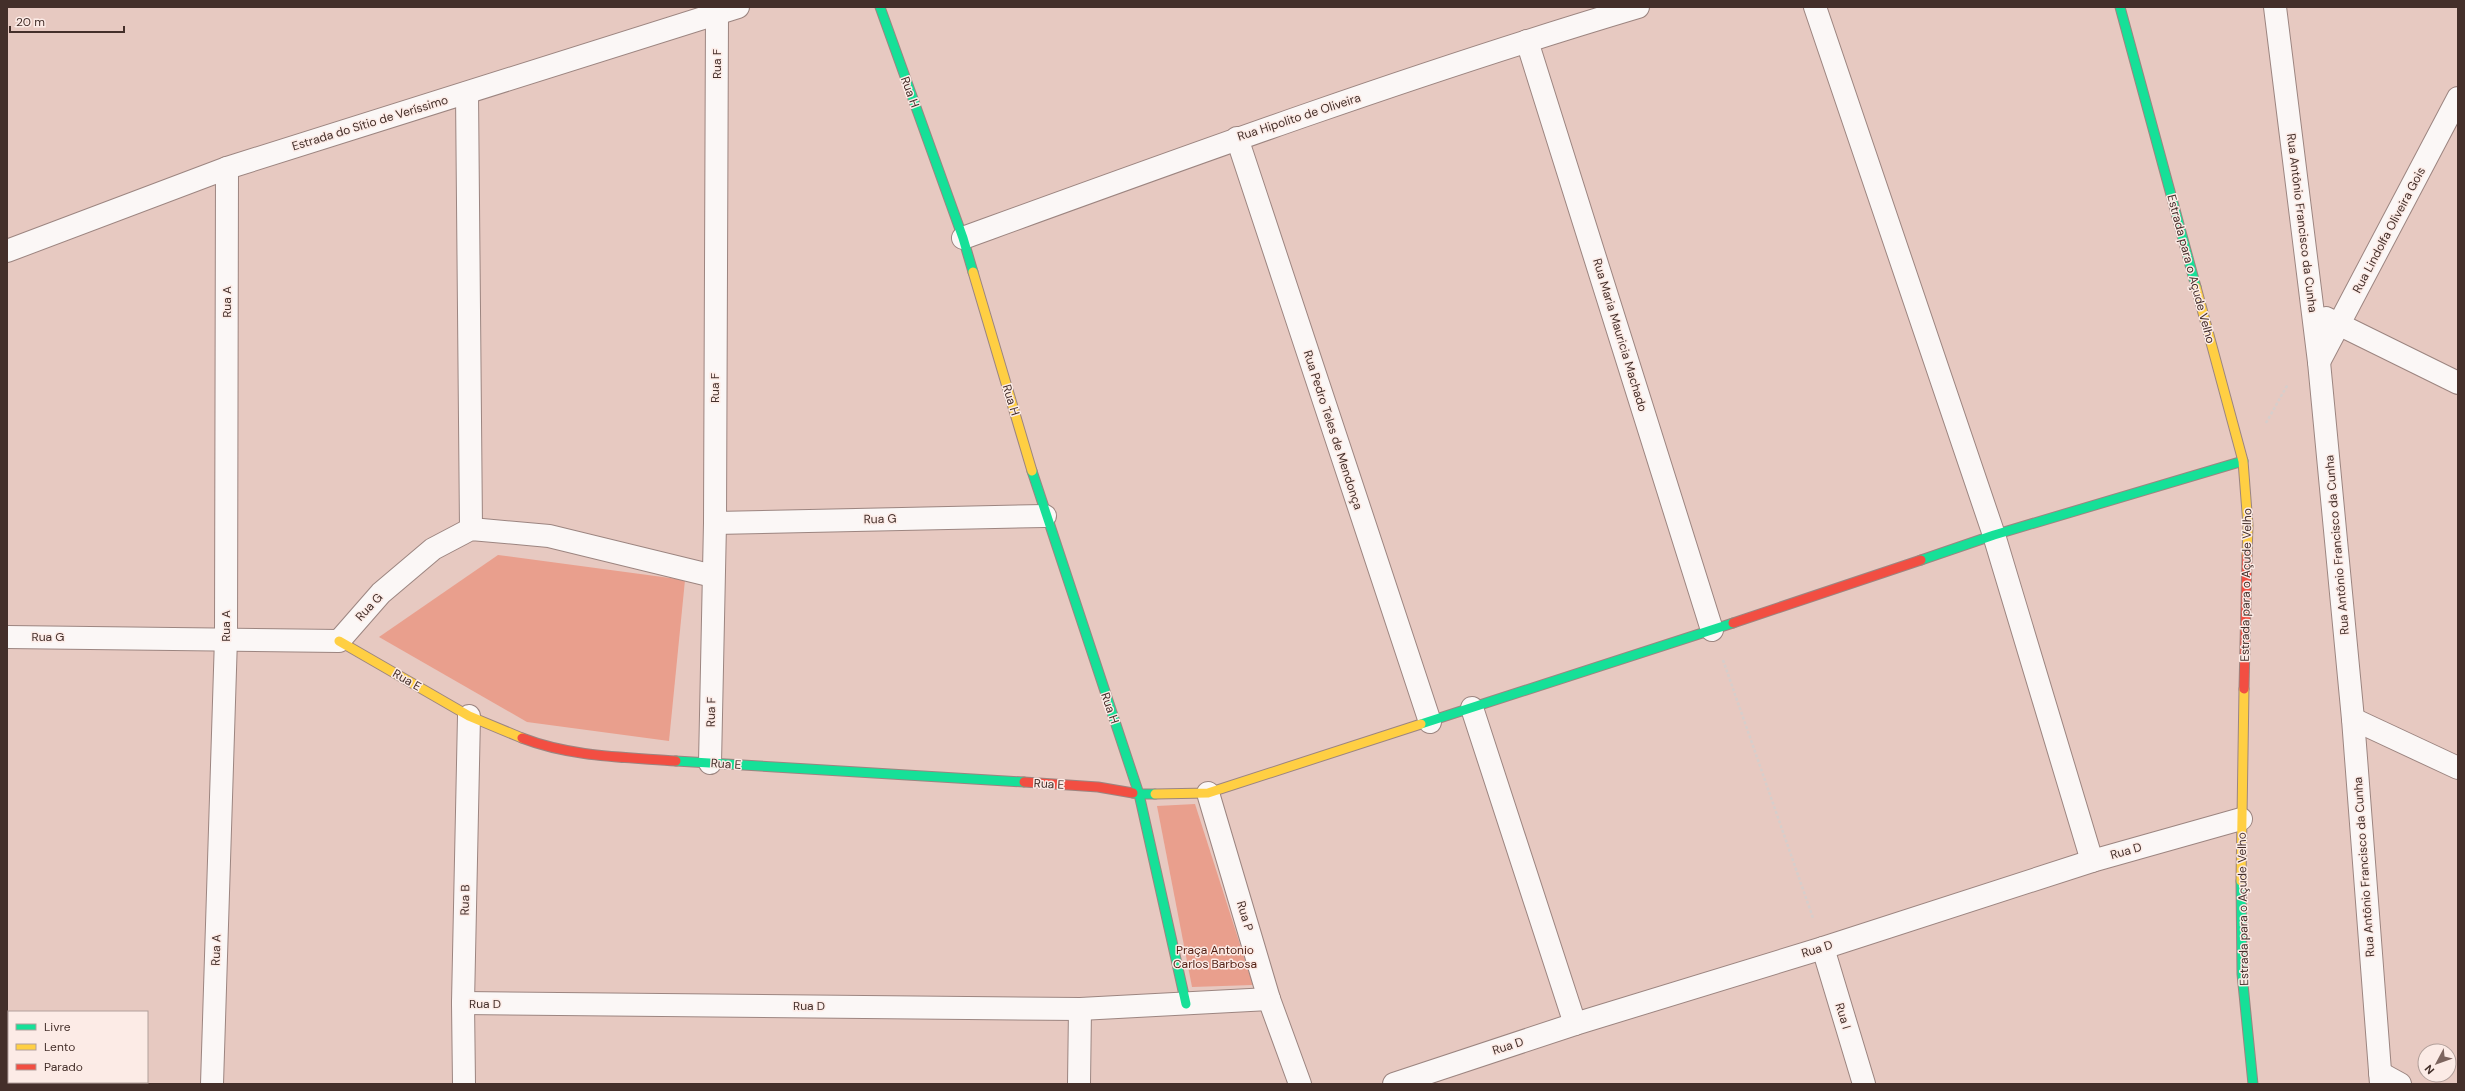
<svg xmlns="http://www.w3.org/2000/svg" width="2465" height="1091" viewBox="0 0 2465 1091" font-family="'DM Sans',sans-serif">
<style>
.green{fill:#e99f8d}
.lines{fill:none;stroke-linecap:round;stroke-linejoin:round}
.street-casing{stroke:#9c8580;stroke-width:24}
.fast-casing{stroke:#9c8580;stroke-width:11}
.slow-casing{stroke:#9c8580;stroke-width:11}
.jam-casing{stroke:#9c8580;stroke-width:11}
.path{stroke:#d7cecb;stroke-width:2.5;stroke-dasharray:3 2;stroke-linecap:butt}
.street{stroke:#fbf7f6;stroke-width:22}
.fast{stroke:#16e098;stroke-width:9}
.slow{stroke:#ffcf43;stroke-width:9}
.jam{stroke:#f24e42;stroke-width:9}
.labels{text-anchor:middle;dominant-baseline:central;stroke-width:3;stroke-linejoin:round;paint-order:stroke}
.street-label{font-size:12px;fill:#442f2a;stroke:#fcebe6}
.park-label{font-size:12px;fill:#501e12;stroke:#fcebe6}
</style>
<rect width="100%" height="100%" fill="#e7c9c1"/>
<!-- green -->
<g class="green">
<polygon points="498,555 685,580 669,741 527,722 379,637"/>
<polygon points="1195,804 1253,985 1192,987 1157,806"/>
</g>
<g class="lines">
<defs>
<g id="street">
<polyline points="1815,7 1994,535 2092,861"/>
<polyline points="2275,7 2319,362 2353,719 2381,1084"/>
<polyline points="1527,41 1712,630"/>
<polyline points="467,93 471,529"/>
<polyline points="1237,138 1430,722"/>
<path d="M963,238C1186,157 1410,75 1638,7"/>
<polyline points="7,251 227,168 738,7"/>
<polyline points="2326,318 2458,383"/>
<polyline points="2319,362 2458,98"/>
<polyline points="715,523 1045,516"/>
<polyline points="7,637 339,641 381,593 433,549 471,529 549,536 713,576"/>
<polyline points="1472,708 1575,1024"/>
<polyline points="2353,719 2458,768"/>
<polyline points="710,763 715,523 717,14"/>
<polyline points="1208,793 1269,999 1300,1084"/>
<polyline points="1823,948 1864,1084"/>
<polyline points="463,1003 1080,1009 1269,999"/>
<polyline points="2380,1073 2400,1084"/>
<polyline points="212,1084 226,638 227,168"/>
<polyline points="464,1084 463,1003 469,716"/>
<polyline points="1079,1084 1080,1009"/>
<polyline points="1394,1084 1575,1024 1823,948 2092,861 2241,819"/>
</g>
<g id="fast">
<polyline points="880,7 963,238 973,272"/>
<polyline points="2120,7 2196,287"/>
<polyline points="1032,471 1139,794 1155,794"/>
<polyline points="1921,560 1994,535 2243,461"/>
<polyline points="1421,724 1733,623"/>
<polyline points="676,761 1024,782"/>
<polyline points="1133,793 1139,794 1186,1004"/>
<polyline points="2241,881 2242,974 2253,1084"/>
</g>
<g id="slow">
<polyline points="973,272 1032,471"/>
<polyline points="2196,287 2243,461 2248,525 2247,556"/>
<polyline points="339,641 469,716 522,738"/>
<polyline points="1155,794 1208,793 1421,724"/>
<polyline points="2241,881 2244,689"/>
</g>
<g id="jam">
<polyline points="1733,623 1921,560"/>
<polyline points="2244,689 2247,556"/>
<path d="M522,738C571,757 624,757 676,761"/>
<polyline points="1024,782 1098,787 1133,793"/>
</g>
</defs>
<!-- street casing -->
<use href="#street" class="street-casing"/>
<!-- fast casing -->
<use href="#fast" class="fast-casing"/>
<!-- slow casing -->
<use href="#slow" class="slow-casing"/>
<!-- jam casing -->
<use href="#jam" class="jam-casing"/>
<!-- path -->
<g class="path">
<polyline points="2266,423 2288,384"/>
<polyline points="1723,660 1813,918"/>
</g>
<!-- street -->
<use href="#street" class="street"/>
<!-- fast -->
<use href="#fast" class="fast"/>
<!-- slow -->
<use href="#slow" class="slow"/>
<!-- jam -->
<use href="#jam" class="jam"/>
</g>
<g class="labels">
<!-- street labels -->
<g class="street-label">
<text transform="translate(717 64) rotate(-90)">Rua F</text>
<text transform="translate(910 92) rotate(70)">Rua H</text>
<text transform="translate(1299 117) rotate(-18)">Rua Hipolito de Oliveira</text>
<text transform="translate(370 123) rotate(-17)">Estrada do Sítio de Veríssimo</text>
<text transform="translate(2302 223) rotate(83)">Rua Antônio Francisco da Cunha</text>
<text transform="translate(2389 230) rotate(-62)">Rua Lindolfa Oliveira Gois</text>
<text transform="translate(2191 269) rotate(75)">Estrada para o Açude Velho</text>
<text transform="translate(227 302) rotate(-90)">Rua A</text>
<text transform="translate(1620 335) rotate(73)">Rua Maria Mauricia Machado</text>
<text transform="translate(715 388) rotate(-90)">Rua F</text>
<text transform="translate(1011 400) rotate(73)">Rua H</text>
<text transform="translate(1333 430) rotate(72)">Rua Pedro Teles de Mendonça</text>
<text transform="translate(880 519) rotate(-1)">Rua G</text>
<text transform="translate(2337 545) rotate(-95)">Rua Antônio Francisco da Cunha</text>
<text transform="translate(2246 585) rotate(-89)">Estrada para o Açude Velho</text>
<text transform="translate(369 607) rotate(-47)">Rua G</text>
<text transform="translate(226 626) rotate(-90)">Rua A</text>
<text x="48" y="637">Rua G</text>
<text transform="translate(407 680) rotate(30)">Rua E</text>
<text transform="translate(1110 708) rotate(71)">Rua H</text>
<text transform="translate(711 712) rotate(-89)">Rua F</text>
<text transform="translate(726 764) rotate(4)">Rua E</text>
<text transform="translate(1049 784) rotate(3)">Rua E</text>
<text transform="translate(2126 851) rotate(-16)">Rua D</text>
<text transform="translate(2364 867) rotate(-94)">Rua Antônio Francisco da Cunha</text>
<text transform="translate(465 900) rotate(-89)">Rua B</text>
<text transform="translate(2243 909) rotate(-91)">Estrada para o Açude Velho</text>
<text transform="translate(1245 916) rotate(73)">Rua P</text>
<text transform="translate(1817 949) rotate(-17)">Rua D</text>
<text transform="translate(216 950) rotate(-88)">Rua A</text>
<text x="485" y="1004">Rua D</text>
<text x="809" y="1006">Rua D</text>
<text transform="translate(1843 1016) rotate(73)">Rua I</text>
<text transform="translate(1508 1046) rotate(-18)">Rua D</text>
</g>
<!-- park labels -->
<g class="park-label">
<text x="1215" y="950">Praça Antonio<tspan x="1215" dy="14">Carlos Barbosa</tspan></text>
</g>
</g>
<!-- border -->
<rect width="2465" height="1091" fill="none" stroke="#442f2a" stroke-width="16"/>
<!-- legend -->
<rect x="8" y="1011" width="140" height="72" fill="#fcebe6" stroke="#b2a09b"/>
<rect x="16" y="1024" width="20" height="6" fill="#16e098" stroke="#b2a09b"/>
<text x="44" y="1031" font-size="12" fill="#442f2a">Livre</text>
<rect x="16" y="1044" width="20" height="6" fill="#ffcf43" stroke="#b2a09b"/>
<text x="44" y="1051" font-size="12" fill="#442f2a">Lento</text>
<rect x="16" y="1064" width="20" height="6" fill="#f24e42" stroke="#b2a09b"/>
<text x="44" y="1071" font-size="12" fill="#442f2a">Parado</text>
<!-- north arrow -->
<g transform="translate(2437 1063) rotate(229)"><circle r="19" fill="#fcebe6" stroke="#b2a09b"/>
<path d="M0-3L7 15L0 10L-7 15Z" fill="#7d655f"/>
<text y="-6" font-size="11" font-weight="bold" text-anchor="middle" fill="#442f2a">N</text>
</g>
<!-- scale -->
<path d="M10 26v6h114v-6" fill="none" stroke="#442f2a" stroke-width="2"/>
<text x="16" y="26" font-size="12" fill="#442f2a" stroke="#fcebe6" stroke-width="3" paint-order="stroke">20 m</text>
</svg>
